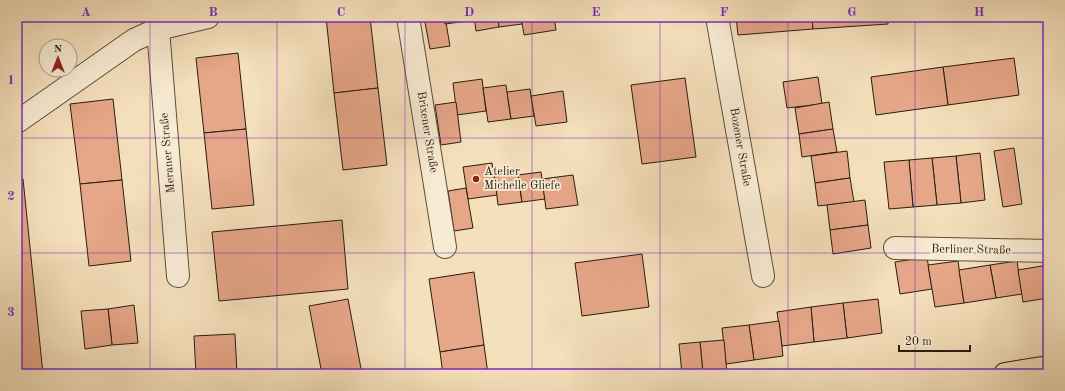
<svg xmlns="http://www.w3.org/2000/svg" width="1065" height="391" viewBox="0 0 1065 391" font-family="'Old Standard TT',serif">
<style>
.building{fill:#e6a688;stroke:#261d11}
.lines{fill:none;stroke-linecap:round;stroke-linejoin:round}
.minor-casing{stroke:#5a4e3c;stroke-width:24}
.major-casing{stroke:#261d11;stroke-width:24}
.minor{stroke:#f8ebd3;stroke-width:22}
.major{stroke:#f5e0bc;stroke-width:22}
.grid{fill:none;stroke:#7b2cbf;stroke-width:1;stroke-opacity:0.55}
.poi-dot{fill:#8f2418;stroke:#f8ebd3;stroke-width:1.5}
.labels{text-anchor:middle;dominant-baseline:central;stroke-width:3.5;stroke-linejoin:round;paint-order:stroke}
.street-label{font-size:12px;fill:#261d11;stroke:#f8ebd3}
.poi-label{font-size:12px;fill:#261d11;stroke:#f8ebd3;text-anchor:start}
.neatline{fill:none;stroke:#7b2cbf;stroke-width:1.5}
.grid-label{font-size:13px;text-anchor:middle;font-weight:bold;fill:#7b2cbf}
</style>
<rect width="100%" height="100%" fill="#f5e0bc"/>
<filter id="stains"><feTurbulence type="fractalNoise" baseFrequency=".005" numOctaves="4"/><feColorMatrix values="0 0 0 0 .2 0 0 0 0 .09 0 0 0 0 .02 0 0 0 .5 -.17"/></filter>
<radialGradient id="worn" r=".72"><stop offset=".6" stop-color="#630" stop-opacity="0"/><stop offset="1" stop-color="#630" stop-opacity=".3"/></radialGradient>
<!-- building -->
<g class="building">
<polygon points="326,17 370,17 378,88 334,93"/>
<polygon points="424,17 445,17 450,46 430,49"/>
<polygon points="445,17 474,17 475,20 445,24"/>
<polygon points="474,17 498,17 499,27 476,31"/>
<polygon points="498,17 521,17 522,24 499,27"/>
<polygon points="521,17 554,17 556,30 524,35"/>
<polygon points="736,17 812,17 813,29 738,35"/>
<polygon points="812,17 888,17 888,24 813,29"/>
<polygon points="238,53 246,129 204,133 196,58"/>
<polygon points="1014,58 1019,95 948,105 943,67"/>
<polygon points="943,67 948,105 876,115 871,77"/>
<polygon points="818,77 822,104 787,108 783,82"/>
<polygon points="685,78 696,157 642,164 631,85"/>
<polygon points="482,79 486,111 457,115 453,83"/>
<polygon points="506,85 511,119 488,122 483,88"/>
<polygon points="378,88 387,165 343,170 334,93"/>
<polygon points="530,89 534,116 511,119 507,92"/>
<polygon points="563,91 567,122 536,126 531,96"/>
<polygon points="113,99 122,180 80,184 70,104"/>
<polygon points="456,102 461,142 441,145 435,105"/>
<polygon points="829,102 833,129 799,134 795,108"/>
<polygon points="246,129 254,205 212,209 204,133"/>
<polygon points="833,129 837,152 802,157 799,134"/>
<polygon points="1014,148 1022,204 1003,207 994,151"/>
<polygon points="847,151 850,178 815,183 811,156"/>
<polygon points="980,153 985,200 961,203 956,156"/>
<polygon points="956,156 961,203 937,205 932,158"/>
<polygon points="932,158 937,205 913,207 909,160"/>
<polygon points="909,160 913,207 889,209 884,162"/>
<polygon points="492,163 497,195 468,199 463,167"/>
<polygon points="517,168 522,202 498,205 494,171"/>
<polygon points="541,172 545,199 522,202 518,175"/>
<polygon points="573,175 578,205 546,209 542,179"/>
<polygon points="850,178 854,202 818,206 815,183"/>
<polygon points="23,179 43,374 17,374 17,180"/>
<polygon points="122,180 131,261 89,266 80,184"/>
<polygon points="466,188 473,228 454,231 448,191"/>
<polygon points="865,200 868,225 830,230 827,205"/>
<polygon points="342,220 348,289 219,301 212,232"/>
<polygon points="868,225 871,248 833,254 830,230"/>
<polygon points="642,254 649,307 582,316 575,263"/>
<polygon points="927,257 932,289 900,294 895,262"/>
<polygon points="958,261 964,303 935,307 928,265"/>
<polygon points="1017,261 1022,294 996,298 990,265"/>
<polygon points="990,265 996,298 964,303 959,270"/>
<polygon points="1048,265 1048,298 1023,302 1018,270"/>
<polygon points="474,272 484,345 440,352 429,279"/>
<polygon points="348,299 362,374 322,374 309,306"/>
<polygon points="878,299 882,333 847,338 843,303"/>
<polygon points="843,303 847,338 814,342 811,307"/>
<polygon points="134,305 138,343 112,345 108,309"/>
<polygon points="811,307 814,342 782,346 777,312"/>
<polygon points="108,309 112,345 85,349 81,311"/>
<polygon points="779,321 783,356 754,360 749,325"/>
<polygon points="749,325 754,360 726,364 722,328"/>
<polygon points="235,334 237,374 196,374 194,336"/>
<polygon points="724,340 727,374 703,374 700,342"/>
<polygon points="700,342 703,374 682,374 679,344"/>
<polygon points="484,345 488,374 443,374 440,352"/>
</g>
<g class="lines">
<defs>
<g id="minor">
<polyline points="408,17 445,247"/>
<polyline points="717,17 763,276"/>
<polyline points="158,29 178,276"/>
<polyline points="17,122 134,40 158,29 208,17"/>
<polyline points="895,248 1048,251"/>
</g>
<polyline id="major" points="1005,374 1048,367"/>
</defs>
<!-- minor casing -->
<use href="#minor" class="minor-casing"/>
<!-- major casing -->
<use href="#major" class="major-casing"/>
<!-- minor -->
<use href="#minor" class="minor"/>
<!-- major -->
<use href="#major" class="major"/>
</g>
<!-- grid -->
<path class="grid" d="M150,17V374M277,17V374M405,17V374M532,17V374M660,17V374M788,17V374M915,17V374M17,138H1048M17,253H1048"/>
<!-- markers -->
<circle class="poi-dot" cx="476" cy="179" r="4"/>
<g class="labels">
<!-- street labels -->
<g class="street-label">
<text transform="translate(427 132) rotate(81)">Brixener Straße</text>
<text transform="translate(740 147) rotate(80)">Bozener Straße</text>
<text transform="translate(168 153) rotate(-95)">Meraner Straße</text>
<text transform="translate(971 250) rotate(1)">Berliner Straße</text>
</g>
<!-- poi labels -->
<g class="poi-label">
<text x="484" y="172">Atelier<tspan x="484" dy="14">Michelle Gliefe</tspan></text>
</g>
</g>
<!-- margin -->
<rect width="1065" height="391" fill="none" stroke="#f5e0bc" stroke-width="44"/>
<!-- north arrow -->
<g transform="translate(58 58)"><circle r="19" fill="#f8ebd3" stroke="#a49985"/>
<path d="M0-3L7 15L0 10L-7 15Z" fill="#8f2418"/>
<text y="-6" font-size="11" font-weight="bold" text-anchor="middle" fill="#261d11">N</text>
</g>
<!-- scale -->
<path d="M899 345v6h71v-6" fill="none" stroke="#261d11" stroke-width="2"/>
<text x="905" y="345" font-size="12" fill="#261d11" stroke="#f8ebd3" stroke-width="3" paint-order="stroke">20 m</text>
<rect x="22" y="22" width="1021" height="347" class="neatline"/>
<g class="grid-label">
<text x="86" y="16">A</text>
<text x="213" y="16">B</text>
<text x="341" y="16">C</text>
<text x="469" y="16">D</text>
<text x="596" y="16">E</text>
<text x="724" y="16">F</text>
<text x="852" y="16">G</text>
<text x="979" y="16">H</text>
<text x="11" y="84">1</text>
<text x="11" y="200">2</text>
<text x="11" y="316">3</text>
</g>
<rect width="100%" height="100%" filter="url(#stains)"/>
<rect width="100%" height="100%" fill="url(#worn)"/>
</svg>
